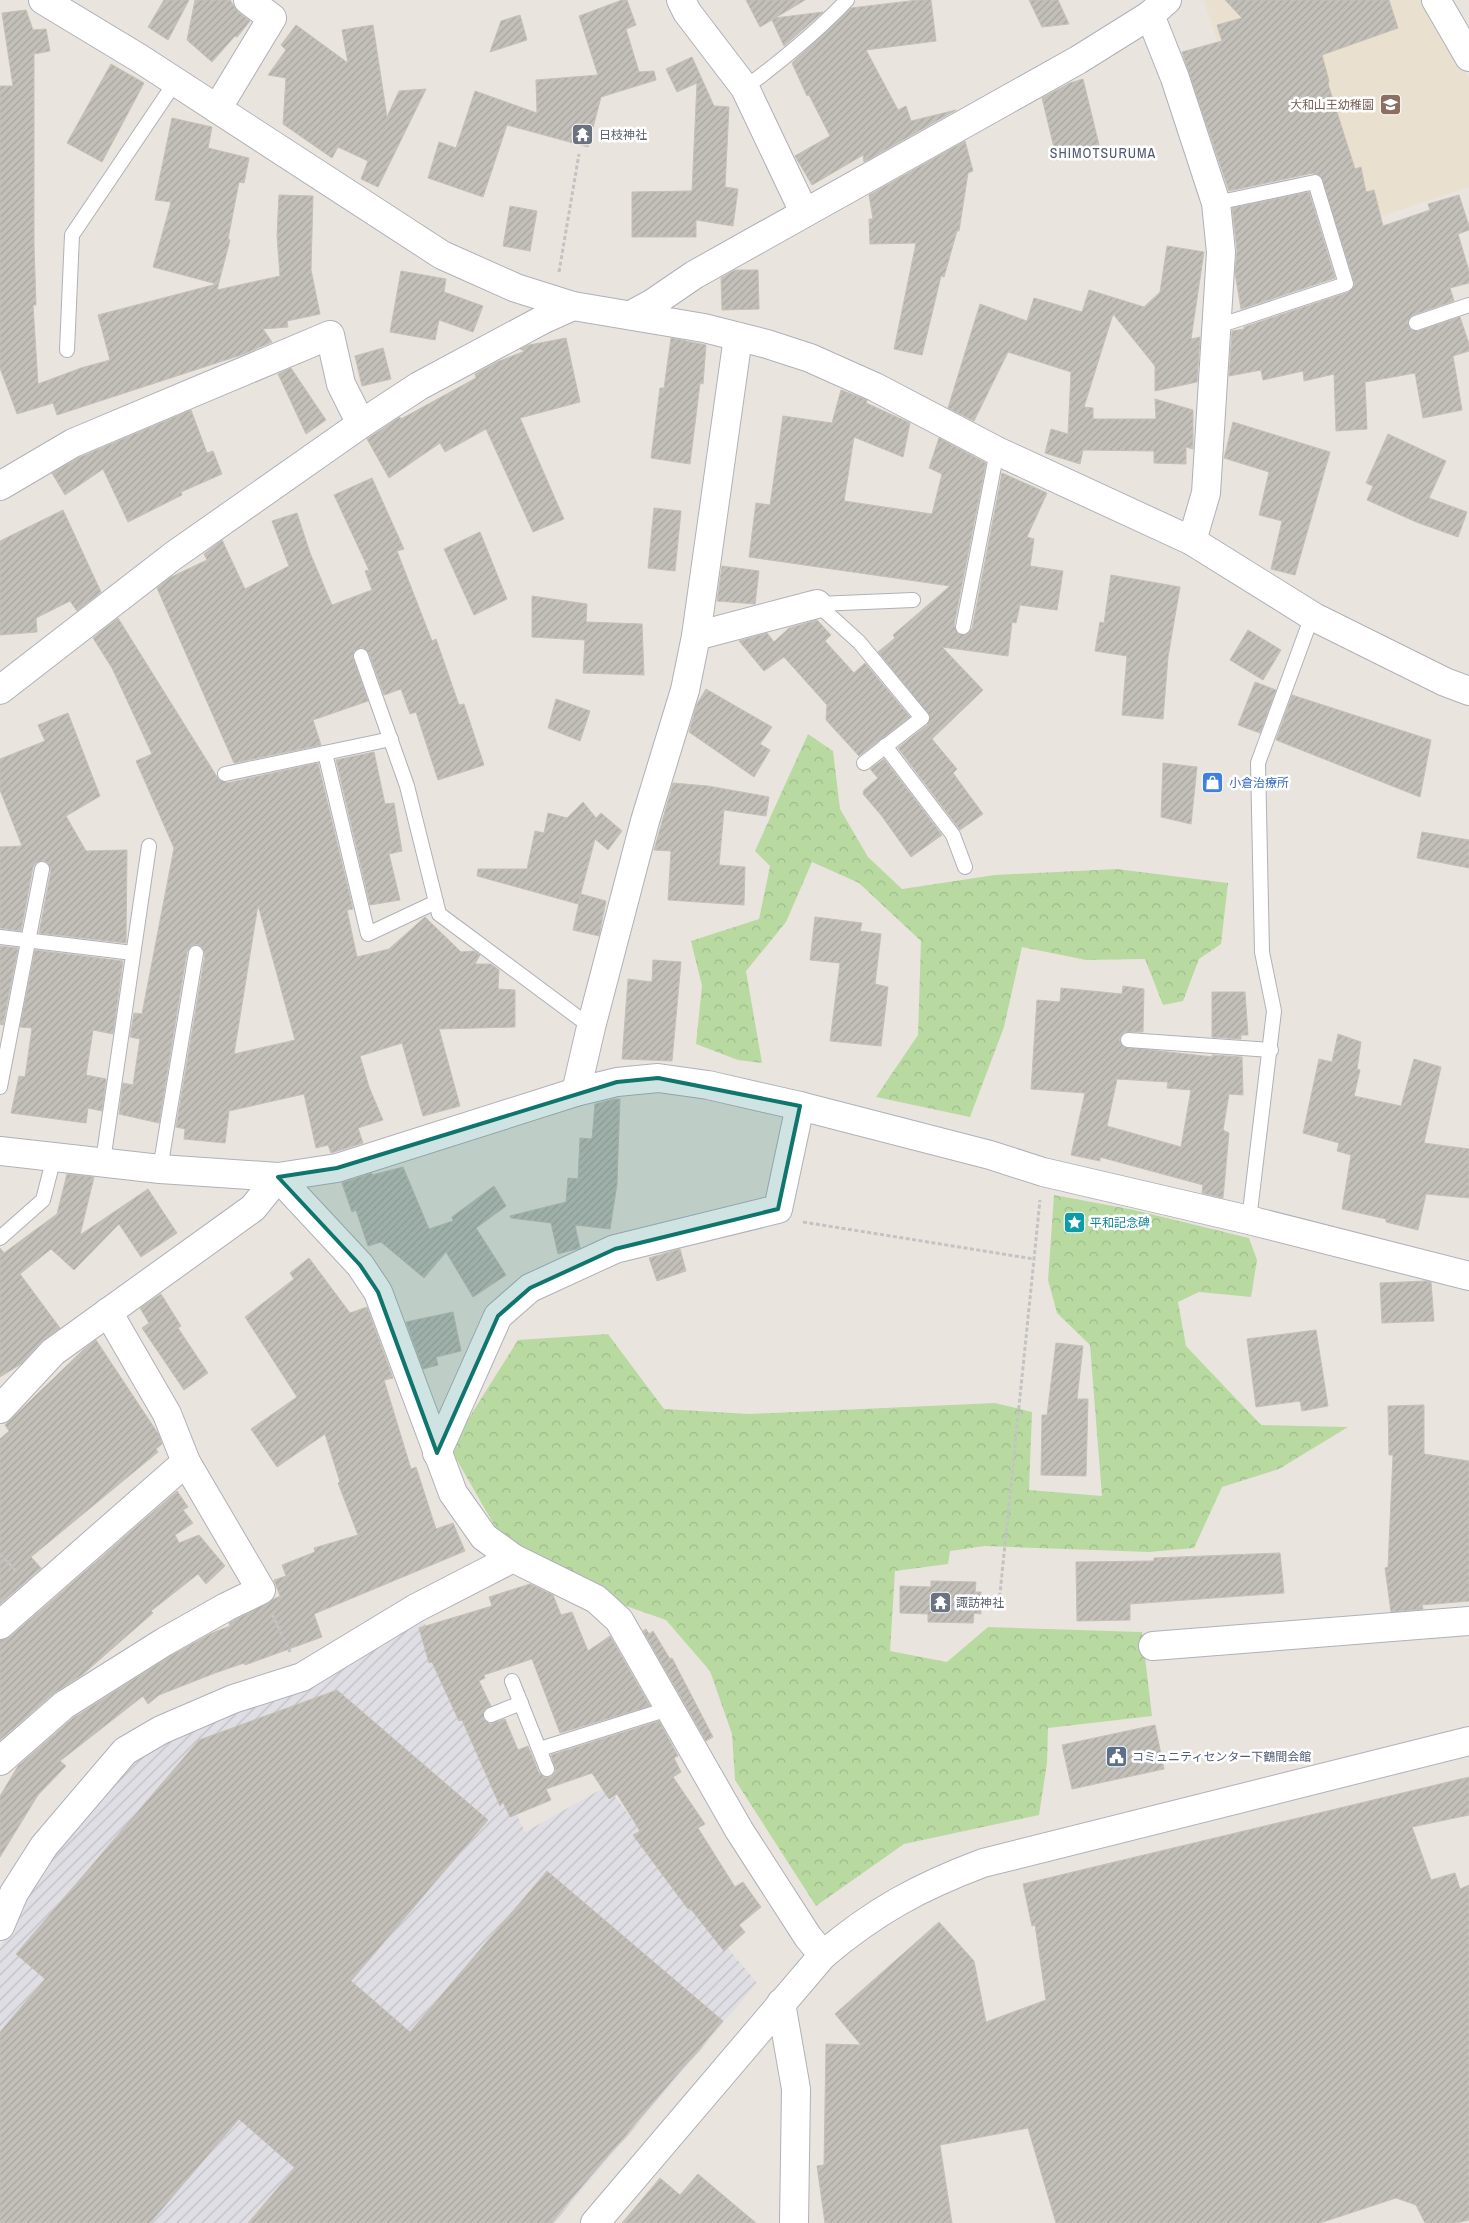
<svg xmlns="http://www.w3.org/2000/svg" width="1469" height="2223" viewBox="0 0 1469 2223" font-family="'Archivo Narrow','Noto Sans JP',sans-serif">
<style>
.industrial{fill:url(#industrial-furrows)}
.education{fill:#eae0d0}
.forest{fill:url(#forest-crowns)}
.building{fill:url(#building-hatch);stroke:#c6c0b8;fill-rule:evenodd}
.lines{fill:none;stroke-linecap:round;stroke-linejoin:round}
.lane-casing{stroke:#afb1b9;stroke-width:16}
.street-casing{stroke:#afb1b9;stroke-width:30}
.secondary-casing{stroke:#afb1b9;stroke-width:30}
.path{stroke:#c3c3c3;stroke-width:3;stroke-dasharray:4 2.5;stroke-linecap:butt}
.lane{stroke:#fff;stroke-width:14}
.street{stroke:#fff;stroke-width:28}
.secondary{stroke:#fff;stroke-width:28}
.marked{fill:#0f766e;fill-opacity:0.2;stroke:#0f766e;stroke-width:4;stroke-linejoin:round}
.labels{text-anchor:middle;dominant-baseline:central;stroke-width:5;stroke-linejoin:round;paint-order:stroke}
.education-label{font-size:12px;fill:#785e54;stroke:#fff;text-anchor:end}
.worship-label{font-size:12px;fill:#5b616d;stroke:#fff;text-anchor:start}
.shop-label{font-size:12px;fill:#366cbe;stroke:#fff;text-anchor:start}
.culture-label{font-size:12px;fill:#0d838f;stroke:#fff;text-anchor:start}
.service-label{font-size:12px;fill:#4e5e75;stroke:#fff;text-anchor:start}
.neighbourhood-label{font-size:14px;letter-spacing:1px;fill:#505975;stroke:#fff}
</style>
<defs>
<pattern id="industrial-furrows" width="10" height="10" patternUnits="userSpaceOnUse" patternTransform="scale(1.25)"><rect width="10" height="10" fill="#dfdee4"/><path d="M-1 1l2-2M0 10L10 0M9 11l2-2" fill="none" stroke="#c0bfc4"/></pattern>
<pattern id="forest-crowns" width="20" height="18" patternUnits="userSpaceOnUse" patternTransform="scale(1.25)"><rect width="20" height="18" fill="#b8daa1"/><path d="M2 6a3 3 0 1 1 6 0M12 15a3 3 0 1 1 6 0" fill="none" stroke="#9ebb8b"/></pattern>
<pattern id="building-hatch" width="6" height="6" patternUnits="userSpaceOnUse" patternTransform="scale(1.25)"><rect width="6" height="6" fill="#c3bfb9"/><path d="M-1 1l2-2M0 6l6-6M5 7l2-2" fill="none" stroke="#a8a49f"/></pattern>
</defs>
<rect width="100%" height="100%" fill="#eae4de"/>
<!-- industrial -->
<polygon class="industrial" points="422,1618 525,1832 607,1786 732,1953 757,1983 554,2223 0,2223 0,1949 23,1896 130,1761 185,1730"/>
<!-- education -->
<polygon class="education" points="1204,0 1427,0 1443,23 1469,79 1469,187 1337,231 1317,168 1246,132"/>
<!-- forest -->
<g class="forest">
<polygon points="808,734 833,751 840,809 868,857 902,889 995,875 1117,869 1228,883 1221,944 1199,959 1183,1001 1163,1005 1145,959 1086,960 1022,947 1004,1027 970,1117 876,1097 918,1035 921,941 859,883 812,862 786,922 746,971 762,1063 738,1060 696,1044 702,986 691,941 759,919 770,866 755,851"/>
<polygon points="1054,1195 1134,1210 1249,1238 1257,1260 1251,1297 1199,1292 1178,1302 1186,1346 1261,1425 1348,1427 1279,1469 1222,1487 1194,1548 1149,1552 985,1546 950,1551 948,1564 895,1571 890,1651 947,1662 988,1627 1142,1632 1152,1716 1048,1728 1047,1763 1039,1815 904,1844 816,1906 735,1780 732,1734 710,1671 666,1620 626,1606 513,1558 450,1448 518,1340 608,1334 664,1409 749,1414 995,1403 1032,1412 1029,1490 1102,1496 1090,1345 1057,1313 1048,1280"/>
</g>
<!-- building -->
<g class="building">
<polygon points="164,0 189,0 168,40 148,27"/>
<polygon points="195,0 230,0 238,12 250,21 237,37 235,36 212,62 187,40"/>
<polygon points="622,0 627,0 636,25 626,29 639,72 654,71 656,80 601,97 588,147 507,125 483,197 428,178 439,142 456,148 475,91 537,113 536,80 598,75 579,16"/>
<polygon points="746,0 805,0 775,18 823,12 784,46 772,20 760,27"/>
<polygon points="918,0 931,0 936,41 866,50 898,110 906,106 911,121 956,110 864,162 863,155 812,185 795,156 830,136 809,95 807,96 792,63 851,8"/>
<polygon points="1029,0 1058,0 1069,24 1042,27"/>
<polygon points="1225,0 1389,0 1398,28 1322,55 1329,81 1328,84 1355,169 1361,167 1366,192 1374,190 1383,226 1430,210 1428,204 1459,195 1469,226 1469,230 1458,234 1469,271 1469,283 1450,288 1454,301 1413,315 1407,322 1411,330 1418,331 1460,317 1469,344 1469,351 1453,356 1462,410 1423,418 1415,373 1365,382 1367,429 1336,431 1334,374 1304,381 1303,371 1263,380 1261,370 1229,376 1232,331 1244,329 1244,327 1349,292 1355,285 1321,176 1313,173 1229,191 1182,52 1222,41 1217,25 1242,18"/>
<polygon points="26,10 33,30 46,29 50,51 34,54 34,244 36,305 33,305 38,384 81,368 110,360 98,315 217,284 153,267 171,202 155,200 172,118 212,127 208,148 249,158 244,183 239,182 228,239 230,240 217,290 280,276 277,236 279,195 313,196 311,270 320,314 287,321 288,327 263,329 272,342 244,354 57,415 53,403 17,414 0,368 0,86 13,86 2,13"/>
<polygon points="520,15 527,40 490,52 501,21"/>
<polygon points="296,25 348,63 342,30 373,25 387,117 399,91 426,89 378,187 361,179 368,161 338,147 332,158 283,124 286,78 268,75 286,50 281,45"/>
<polygon points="692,57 714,106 729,107 725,187 738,189 733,226 696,220 696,237 632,237 632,192 692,191 697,83 677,92 666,69"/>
<polygon points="111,64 144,83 102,162 67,143"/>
<polygon points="1083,79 1100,149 1057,160 1042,98 1070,83"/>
<polygon points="965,141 973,171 968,173 959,231 957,231 944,277 941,276 922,355 894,349 916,243 870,244 869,219 873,219 869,195"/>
<polygon points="1309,192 1335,278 1241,309 1235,273 1237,250 1232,208"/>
<polygon points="510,206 537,211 530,251 503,246"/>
<polygon points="1167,246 1204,252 1191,339 1200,337 1197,382 1155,391 1155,366 1113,314 1084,407 1093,408 1093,419 1156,419 1155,399 1193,410 1193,449 1186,447 1186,464 1154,463 1154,451 1083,450 1080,464 1045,453 1051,429 1068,434 1071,372 1008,352 974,421 948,408 980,304 1027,321 1034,298 1082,312 1089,290 1144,307 1160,292"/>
<polygon points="735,270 758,270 759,309 722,310 721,278"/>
<polygon points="401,271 446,279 444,292 483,306 473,332 439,320 435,340 390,332"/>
<polygon points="566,338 580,402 520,418 564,519 533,532 486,429 445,452 440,443 389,478 367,439 400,417 401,419 476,378 475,374 497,362 525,351 520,349 529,345"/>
<polygon points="671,338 706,345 703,384 700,383 690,464 651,458 660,388 664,388"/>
<polygon points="383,348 391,379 362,386 355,356"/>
<polygon points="291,368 326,420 306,434 278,374"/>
<polygon points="841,390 867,400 866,403 910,423 903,457 854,437 844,501 932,514 942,474 929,468 939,438 986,463 954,625 958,634 966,635 972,629 1002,473 1047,493 1027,537 1034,539 1030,566 1063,571 1057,610 1020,605 1016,623 1012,622 1008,656 942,647 983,690 932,739 957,769 953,773 983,814 960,830 898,748 927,725 930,716 878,652 895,638 893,635 950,586 749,557 756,503 770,505 783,416 832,423"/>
<polygon points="191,410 207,453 213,451 222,474 181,492 182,495 128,522 103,469 65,495 52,473 80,457"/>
<polygon points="1233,422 1330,452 1295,575 1271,569 1282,521 1259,515 1269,472 1224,458"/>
<polygon points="1388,434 1446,461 1429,498 1467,512 1458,537 1416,522 1367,500 1373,486 1366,483"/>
<polygon points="372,478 404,549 397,551 432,641 436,639 459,705 464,704 484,765 438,780 416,712 410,714 401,689 384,695 369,653 362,647 354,651 353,658 368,701 313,720 321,745 234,763 157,588 169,578 207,560 204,554 222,540 245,589 289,566 272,521 297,513 310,553 332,605 372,590 365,571 369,570 334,495"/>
<polygon points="654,508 681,511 675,571 648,568"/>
<polygon points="63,510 101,592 77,611 70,601 36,618 37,632 0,635 0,541"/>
<polygon points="480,532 507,599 474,615 444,549"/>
<polygon points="722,566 759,571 755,604 717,601"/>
<polygon points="1111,575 1180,587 1168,657 1163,719 1122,715 1127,656 1095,651 1100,622 1104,623"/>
<polygon points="532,596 587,604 586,622 642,624 644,675 583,673 585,640 532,637"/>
<path d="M118,618L219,780L227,783L318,763L353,909L347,910L357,957L389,949L425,917L461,952L474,951L480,955L475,964H491L499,970L498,989L515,990V1027L439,1029L460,1106L423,1116L402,1043L360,1056L369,1087L383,1120L358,1128L363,1143L331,1153L328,1145L316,1148L304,1094L229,1111L225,1143L184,1139L185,1129L176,1127L205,954L202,947L197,944L190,947L187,952L159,1123L119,1114L123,1083L133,1085L140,1039L130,1037L134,1013L142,1014L174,848L136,761L152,754L112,668L93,638ZM258,905L295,1040L234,1054Z"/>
<polygon points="817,620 831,635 825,641 854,673 865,663 910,717 859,756 826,720 827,705 784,657 764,671 739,641 767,633 774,642 789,628"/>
<polygon points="1248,630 1281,650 1263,680 1230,660"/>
<polygon points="1255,682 1276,690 1260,733 1238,725"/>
<polygon points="706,689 772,727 760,744 770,750 754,777 689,732 697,704"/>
<polygon points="1292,695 1431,740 1420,797 1276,740"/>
<polygon points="556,699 590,711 580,741 548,728"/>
<polygon points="68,713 100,796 66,816 86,851 127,850 126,943 39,933 51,870 48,863 43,860 36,863 33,867 21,931 0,928 0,847 22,846 0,790 0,759 45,741 38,725"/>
<polygon points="374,752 385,804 394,803 402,851 389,854 400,900 370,905 336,760"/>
<polygon points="884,759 942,835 911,857 881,815 863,794 864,790 878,778 870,769"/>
<polygon points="1163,763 1197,767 1191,824 1161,817"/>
<polygon points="673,783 708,786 769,797 766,816 724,810 719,865 745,867 744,905 668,900 671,851 654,850"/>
<polygon points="583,802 596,818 601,813 622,831 608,850 595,839 578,904 477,876 478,869 527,869 535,831 544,833 548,813 567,818"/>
<polygon points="1422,832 1469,840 1469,868 1417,858"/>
<polygon points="581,894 606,901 599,936 573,930"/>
<polygon points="815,917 862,923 860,931 881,934 875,984 888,987 881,1046 830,1041 840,963 810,960"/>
<polygon points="0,946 18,948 3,1025 0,1024"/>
<polygon points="35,950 123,961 113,1034 93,1030 86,1075 106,1079 102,1111 88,1108 86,1123 11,1113 19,1076 25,1077 32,1028 20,1027"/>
<polygon points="653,960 681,962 672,1061 622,1059 628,979 652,982"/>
<path d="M1123,986L1144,989L1143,1032H1124L1119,1040L1124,1047L1213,1057L1212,1055L1242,1057L1243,1095L1229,1094L1223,1130L1229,1133L1223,1198L1202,1193L1203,1185L1100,1157V1161L1071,1155L1085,1093L1031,1089L1037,1000L1060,1002L1061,988L1122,994ZM1117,1079L1168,1082L1167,1088L1191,1090L1181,1147L1107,1126Z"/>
<polygon points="1212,992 1245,992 1248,1035 1241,1035 1241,1039 1212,1037"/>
<polygon points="1338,1034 1361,1042 1357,1069 1360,1070 1354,1096 1401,1106 1414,1059 1441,1067 1424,1143 1469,1149 1469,1198 1426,1194 1418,1230 1386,1222 1386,1219 1342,1209 1351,1155 1337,1151 1339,1143 1303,1133 1319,1059 1332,1062"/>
<polygon points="614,1099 620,1099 618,1153 617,1184 610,1229 575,1225 580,1248 558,1254 551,1223 511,1218 510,1216 566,1202 568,1178 578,1179 580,1138 592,1139 595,1104"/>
<polygon points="403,1167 429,1229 453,1221 452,1217 494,1186 506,1206 476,1228 506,1275 473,1297 446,1252 424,1278 381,1242 368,1246 356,1210 352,1212 342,1183 372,1173 372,1175"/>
<polygon points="67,1174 94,1177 80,1235 148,1189 177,1233 141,1257 119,1224 74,1270 51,1249 20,1274 60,1328 42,1341 21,1364 0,1377 0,1248 4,1253 57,1214"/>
<polygon points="680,1249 686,1271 657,1281 649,1258"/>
<polygon points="309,1258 350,1313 367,1307 393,1378 384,1380 411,1469 416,1467 436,1529 453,1523 465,1551 314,1614 322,1637 245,1665 244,1663 215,1673 159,1695 148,1704 143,1696 60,1761 66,1766 38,1795 0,1857 0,1796 18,1766 73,1718 172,1655 212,1633 230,1626 229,1623 280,1596 274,1580 286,1576 282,1565 315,1552 314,1548 358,1535 338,1483 340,1482 325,1434 277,1467 251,1429 297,1397 245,1317 294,1279 290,1273"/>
<polygon points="1426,1281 1431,1282 1434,1321 1382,1323 1380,1283"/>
<polygon points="161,1294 181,1326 178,1328 208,1373 184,1390 142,1328 149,1323 140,1308"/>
<polygon points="453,1312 461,1351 436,1357 438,1365 423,1369 406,1322"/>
<polygon points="1316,1330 1328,1406 1302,1411 1300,1401 1256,1407 1247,1339"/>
<polygon points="96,1340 159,1435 162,1444 156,1449 158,1452 31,1557 41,1568 0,1604 0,1439 9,1431 5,1425 83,1350"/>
<polygon points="1056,1343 1083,1346 1077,1399 1088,1399 1086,1476 1041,1475 1042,1415 1047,1415"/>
<polygon points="1424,1405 1424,1454 1469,1461 1469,1601 1422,1605 1423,1609 1391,1612 1385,1568 1388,1567 1393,1455 1389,1455 1388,1406"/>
<polygon points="177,1491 188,1507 183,1510 193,1523 175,1535 179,1543 199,1535 225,1566 206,1584 198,1574 151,1611 153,1613 82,1675 54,1693 0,1740 0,1640 10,1637"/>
<polygon points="1280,1553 1284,1593 1130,1604 1130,1620 1077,1621 1076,1562 1154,1561 1154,1558"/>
<polygon points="931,1581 976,1582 975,1592 981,1592 981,1614 974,1613 973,1623 928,1622 928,1614 900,1613 900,1586 931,1587"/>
<polygon points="530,1584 553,1595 561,1615 572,1612 588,1651 610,1636 650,1706 560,1733 532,1659 484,1675 485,1678 479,1681 491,1706 484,1710 483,1719 490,1724 505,1719 518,1750 528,1746 539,1773 546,1778 551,1777 556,1771 551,1755 659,1721 678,1756 674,1758 681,1772 673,1777 705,1824 698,1828 735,1887 743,1882 761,1907 739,1925 745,1932 724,1951 690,1908 688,1909 633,1835 640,1831 617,1794 609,1799 592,1773 546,1789 551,1800 510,1817 503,1802 500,1806 462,1720 459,1721 432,1662 429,1663 419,1628 492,1606 489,1597"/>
<polygon points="646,1629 649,1634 653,1631 670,1659 672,1658 713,1737 706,1741 643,1631"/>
<polygon points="337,1690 488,1820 351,1981 410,2032 547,1871 723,2021 551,2223 248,2223 295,2168 239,2119 150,2223 0,2223 0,2032 45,1979 16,1954 199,1740"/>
<polygon points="1155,1725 1164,1769 1072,1789 1062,1745"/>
<polygon points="1469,1777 1469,1815 1412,1827 1431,1880 1455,1873 1460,1889 1469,1885 1469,2220 1456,2223 1425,2223 1416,2205 1396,2198 1320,2223 1056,2223 1028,2128 940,2145 952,2223 825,2223 817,2166 824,2165 826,2044 861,2045 835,2014 939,1922 974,1961 986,2022 1046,2000 1035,1925 1032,1926 1023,1884"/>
<polygon points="698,2174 756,2223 622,2223 660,2178 680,2195"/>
</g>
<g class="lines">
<defs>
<g id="lane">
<path d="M745,88C781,61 816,33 847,0"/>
<polyline points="1416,323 1469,305"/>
<polyline points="1215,327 1346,284 1315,182 1216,203"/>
<polyline points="67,350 72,235 176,81"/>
<polyline points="817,604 859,642 922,718 864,763"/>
<polyline points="817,604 913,600"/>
<polyline points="963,627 997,451"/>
<polyline points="361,656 407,786 439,914 591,1027"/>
<polyline points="885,746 953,835 965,867"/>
<polyline points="325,753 368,934 436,902"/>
<polyline points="225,774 391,739"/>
<polyline points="0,937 133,953"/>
<polyline points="1128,1040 1271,1050"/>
<polyline points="0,1087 42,869"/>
<polyline points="103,1161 149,846"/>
<polyline points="160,1169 196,953"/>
<polyline points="1249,1220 1274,1011 1262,952 1258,763 1312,616"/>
<polyline points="0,1238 43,1200 54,1157"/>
<polyline points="512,1681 547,1769"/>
<polyline points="491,1715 521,1703"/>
<polyline points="540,1749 668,1709"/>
</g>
<g id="street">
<polyline points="681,0 687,12 745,88 804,212"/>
<polyline points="1436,0 1469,57"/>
<polyline points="1150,15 1175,78 1216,203 1221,252 1206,493 1192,541"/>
<polyline points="217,109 272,18 248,0"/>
<polyline points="631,315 653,303 694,275 1078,60 1150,15 1167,0"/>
<polyline points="0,486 73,443 330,335 341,384 361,424"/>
<polyline points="696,636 817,604"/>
<polyline points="0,690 173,556 361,424 419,386 544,319 573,306"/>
<polyline points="576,1092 591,1027 645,821 685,690 696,636 738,337"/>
<polyline points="0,1151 160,1169 278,1177 337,1168 576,1092 617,1082 658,1078 708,1085 800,1106 990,1155 1043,1172 1249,1220 1469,1276"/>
<polyline points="0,1409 53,1352 253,1208 278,1177 360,1265 378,1292 453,1493 484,1537 513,1558 596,1599 619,1620 739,1830 808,1937 823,1955"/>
<polyline points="437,1453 498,1316 530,1288 615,1249 778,1209 800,1106"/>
<polyline points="0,1625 186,1462"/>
<polyline points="1153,1646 1469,1621"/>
<polyline points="0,1761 64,1705 164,1642 226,1607 261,1590 186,1462 167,1414 108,1312"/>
<polyline points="0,1926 14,1893 44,1846 125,1751 161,1730 233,1699 302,1677 416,1608 513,1558"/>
<polyline points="781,2003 796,2089 794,2223"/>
</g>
<g id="secondary">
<polyline points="43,0 139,58 442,255 516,288 573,306 704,328 767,344 810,358 875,387 997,451 1192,541 1314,617 1445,682 1469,691"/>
<path d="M595,2223L823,1955C875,1911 919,1887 983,1863L1469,1741"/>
</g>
</defs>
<!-- lane casing -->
<use href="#lane" class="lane-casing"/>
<!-- street casing -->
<use href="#street" class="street-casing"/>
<!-- secondary casing -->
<use href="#secondary" class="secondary-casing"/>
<!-- path -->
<g class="path">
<polyline points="559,272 579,154"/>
<polyline points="803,1222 1034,1259"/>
<polyline points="0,1554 17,1572"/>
<polyline points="986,1605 999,1603 1040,1200"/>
<polyline points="272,1614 290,1652"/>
</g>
<!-- lane -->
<use href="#lane" class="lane"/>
<!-- street -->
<use href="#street" class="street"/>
<!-- secondary -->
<use href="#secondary" class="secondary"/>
</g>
<!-- marked area -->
<path class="marked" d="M658,1078L800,1106L778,1209L615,1249L530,1288L498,1316L437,1453L378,1292L360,1265L278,1177L337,1168L617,1082Z"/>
<!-- icons -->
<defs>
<symbol id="school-square" viewBox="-11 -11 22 22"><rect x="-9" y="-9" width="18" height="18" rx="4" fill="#8d6e63" stroke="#fff"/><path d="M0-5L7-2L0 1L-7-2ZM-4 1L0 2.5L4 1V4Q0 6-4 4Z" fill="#fff"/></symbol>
<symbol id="temple-square" viewBox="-11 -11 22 22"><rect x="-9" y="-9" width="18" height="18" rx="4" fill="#6b7280" stroke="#fff"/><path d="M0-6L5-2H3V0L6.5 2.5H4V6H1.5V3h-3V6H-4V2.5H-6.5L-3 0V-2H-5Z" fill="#fff"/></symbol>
<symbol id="shop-square" viewBox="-11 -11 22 22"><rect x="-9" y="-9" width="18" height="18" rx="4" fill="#3f7fe0" stroke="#fff"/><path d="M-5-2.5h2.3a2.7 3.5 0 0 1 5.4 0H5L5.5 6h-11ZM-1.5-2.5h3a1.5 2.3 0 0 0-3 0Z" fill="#fff"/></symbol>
<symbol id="sight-square" viewBox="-11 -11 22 22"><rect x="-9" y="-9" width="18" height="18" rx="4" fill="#0f9aa8" stroke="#fff"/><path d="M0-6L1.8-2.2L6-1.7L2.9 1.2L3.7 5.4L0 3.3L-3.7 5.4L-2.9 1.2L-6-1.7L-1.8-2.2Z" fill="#fff"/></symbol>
<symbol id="civic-square" viewBox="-11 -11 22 22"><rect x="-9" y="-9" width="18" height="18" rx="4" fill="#5c6f8a" stroke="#fff"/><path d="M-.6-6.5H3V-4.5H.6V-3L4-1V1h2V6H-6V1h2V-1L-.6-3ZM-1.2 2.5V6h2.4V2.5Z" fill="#fff"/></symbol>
</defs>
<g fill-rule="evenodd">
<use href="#school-square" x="1378" y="92" width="25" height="25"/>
<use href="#temple-square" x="570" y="122" width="25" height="25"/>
<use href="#shop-square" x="1200" y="770" width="25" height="25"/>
<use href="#sight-square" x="1062" y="1210" width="25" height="25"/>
<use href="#temple-square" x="928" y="1590" width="25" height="25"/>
<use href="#civic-square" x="1104" y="1744" width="25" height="25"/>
</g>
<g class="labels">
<!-- education labels -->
<g class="education-label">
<text x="1374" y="105">大和山王幼稚園</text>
</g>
<!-- worship labels -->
<g class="worship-label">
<text x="599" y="135">日枝神社</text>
<text x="956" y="1603">諏訪神社</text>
</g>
<!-- shop labels -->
<g class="shop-label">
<text x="1229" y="783">小倉治療所</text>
</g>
<!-- culture labels -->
<g class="culture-label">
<text x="1090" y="1223">平和記念碑</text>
</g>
<!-- service labels -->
<g class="service-label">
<text x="1132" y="1757">コミュニティセンター下鶴間会館</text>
</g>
<!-- neighbourhood labels -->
<g class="neighbourhood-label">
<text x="1103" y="153">SHIMOTSURUMA</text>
</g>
</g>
</svg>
